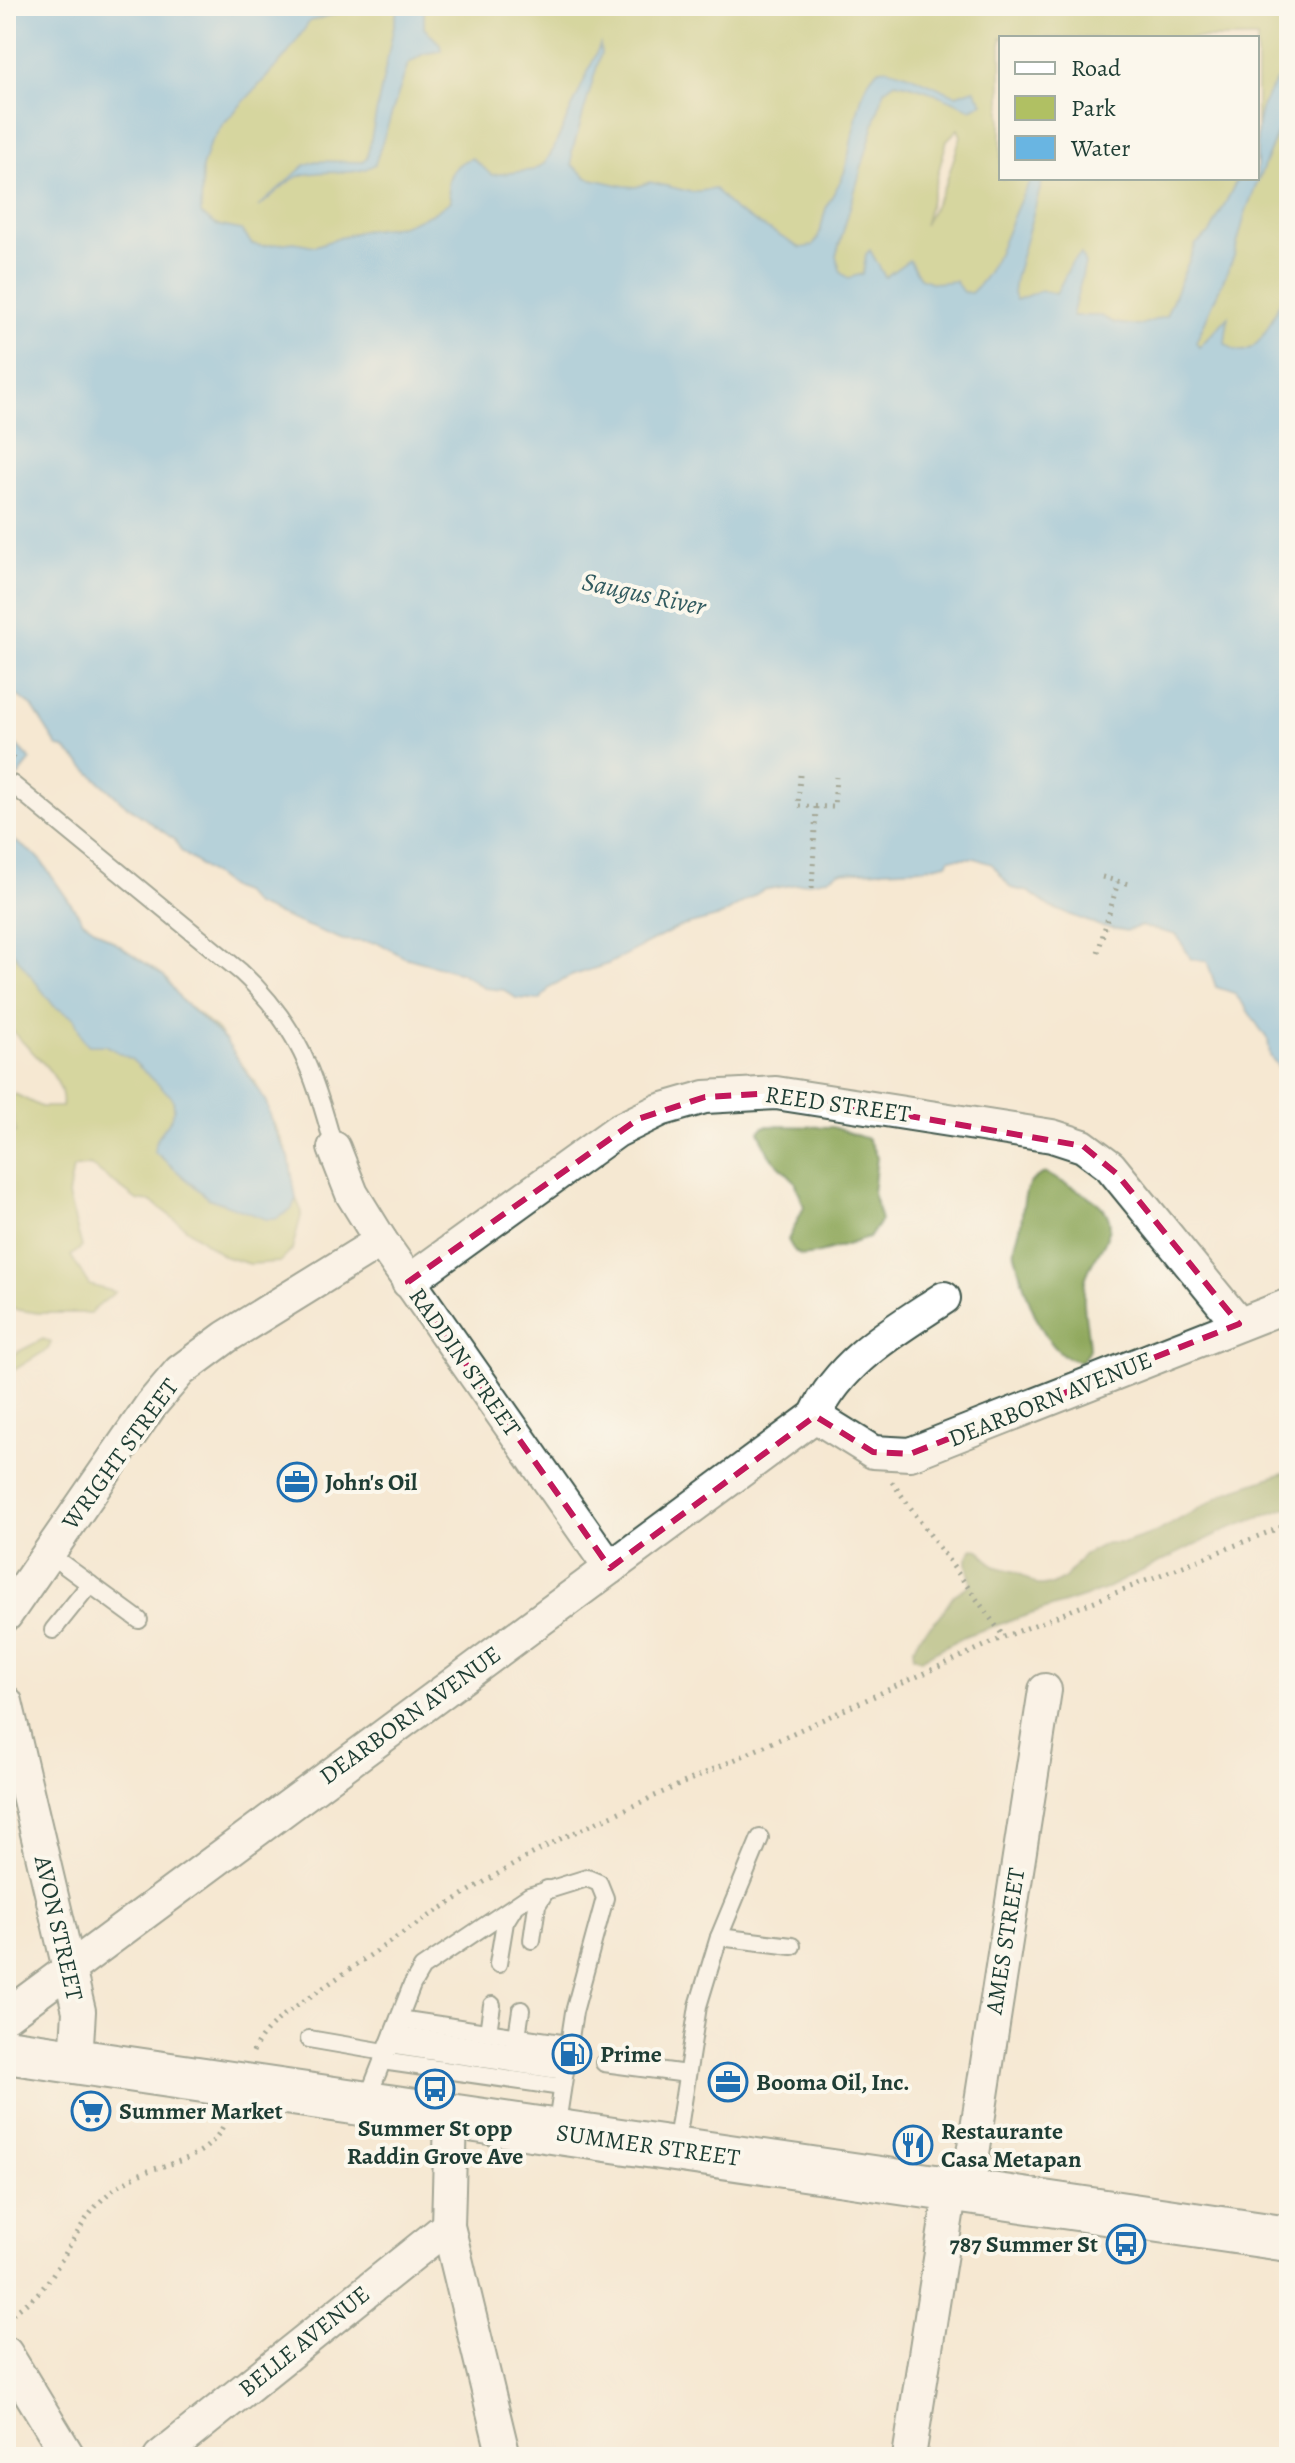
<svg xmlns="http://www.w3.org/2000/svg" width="1295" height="2463" viewBox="0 0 1295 2463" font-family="Alegreya,serif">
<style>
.green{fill:#b0c063;stroke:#687e4c;stroke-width:2;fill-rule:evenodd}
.forest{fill:#8ca659;stroke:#567246;stroke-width:2}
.water{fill:#69b5e2;stroke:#44798b;stroke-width:2}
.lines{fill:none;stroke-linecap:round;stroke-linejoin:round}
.lane-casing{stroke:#3f574c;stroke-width:20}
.street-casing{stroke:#3f574c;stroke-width:36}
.secondary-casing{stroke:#3f574c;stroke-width:48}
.path{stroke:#3f574c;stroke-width:5;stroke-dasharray:2 6;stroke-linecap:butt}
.lane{stroke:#fff;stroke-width:16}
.street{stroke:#fff;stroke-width:32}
.secondary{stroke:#fff;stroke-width:44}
.marked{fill:none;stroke:#c2185b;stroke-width:6;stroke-dasharray:16 10;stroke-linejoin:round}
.labels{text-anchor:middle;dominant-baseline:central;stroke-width:8;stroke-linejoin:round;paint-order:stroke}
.street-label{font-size:24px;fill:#1f3d34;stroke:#fbf7ec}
.poi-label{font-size:24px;font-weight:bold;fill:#1f3d34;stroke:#fbf7ec;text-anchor:start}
.water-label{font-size:26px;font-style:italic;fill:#325b60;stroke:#fbf7ec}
</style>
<rect width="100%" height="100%" fill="#fbf7ec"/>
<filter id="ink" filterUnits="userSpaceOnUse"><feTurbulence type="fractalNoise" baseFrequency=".0125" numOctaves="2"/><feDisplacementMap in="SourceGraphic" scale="16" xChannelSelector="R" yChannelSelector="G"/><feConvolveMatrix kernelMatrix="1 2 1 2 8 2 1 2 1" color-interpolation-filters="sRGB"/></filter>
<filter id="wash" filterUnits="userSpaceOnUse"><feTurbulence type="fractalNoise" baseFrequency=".006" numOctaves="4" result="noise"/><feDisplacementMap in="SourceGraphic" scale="32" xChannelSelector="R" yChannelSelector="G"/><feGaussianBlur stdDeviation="1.8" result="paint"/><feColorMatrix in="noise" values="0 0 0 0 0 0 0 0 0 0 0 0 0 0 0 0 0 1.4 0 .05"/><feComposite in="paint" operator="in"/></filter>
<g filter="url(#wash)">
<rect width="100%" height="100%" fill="#f5e8d2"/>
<!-- green -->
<g class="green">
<path d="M259,6H1289V516L315,287L136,190ZM1001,38H1257V178H1001ZM958,129L961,136L946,183L924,225L947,140Z"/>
<path d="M6,835L38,857L83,921L164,976L182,1001L217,1030L255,1083L289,1157L294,1194L302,1212L292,1250L280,1262L250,1264L223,1256L152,1202L137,1200L90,1165L73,1168L68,1196L82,1247L71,1256L89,1285L115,1292L90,1313H38L6,1308V1135L16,1132L9,1099L15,1094L41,1107H62C68,1075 22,1047 6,1023Z"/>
<polygon points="43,1339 51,1343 48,1349 6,1375 6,1358"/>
</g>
<!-- forest -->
<g class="forest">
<path d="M765,1126L832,1127L868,1139L877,1157L873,1193L881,1220L869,1238C855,1241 810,1259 800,1255C793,1252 791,1245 788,1240L804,1207L795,1181L769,1155L759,1131Z"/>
<path d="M1046,1173C1066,1187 1123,1202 1107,1237C1101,1252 1088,1265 1085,1281C1081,1304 1088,1327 1089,1349L1082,1361C1044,1362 1023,1285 1015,1255C1013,1242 1020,1235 1021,1223C1024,1203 1022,1179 1046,1173Z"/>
<path d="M1289,1471V1507L1225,1530L1101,1591L967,1635L921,1659L914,1656L913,1649L919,1637L940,1616L954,1595L971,1584C970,1569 961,1561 973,1549L980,1550L994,1566L1016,1572L1037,1585H1052L1065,1578L1083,1555L1106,1543H1124L1157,1532L1230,1491Z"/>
</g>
<!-- water -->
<g class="water">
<path d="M6,6H345L336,14L310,21L286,56L223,124L209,145L202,168L201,214L216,225L241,230L252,244L262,246L294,242L315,246L360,231L401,226L432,214L451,201C443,181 452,164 472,158L492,175L534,170L545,163L553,150L600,45L601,53L572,152V165L588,178L624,186L636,187L650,182L691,192L715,189L734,210L801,248L812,246C823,236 821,219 827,206C832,195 840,184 844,173C852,151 858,77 880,69C892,64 942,90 956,95L974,89L983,103L971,109C946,98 923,87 895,82L884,90L836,256L841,273L848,278L863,274L866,254L870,250L885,277L909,260L920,278L933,283L955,281L963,292L971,293C1002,265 1009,213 1032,178H1043L1015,278L1013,294L1016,300L1040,291L1056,294L1072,262L1081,254L1085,264L1072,316H1101L1115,323L1138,326L1166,316L1196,244L1210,233L1238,178H1257C1257,117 1253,112 1289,61V103L1246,211L1234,256L1196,342L1199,347L1228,317L1225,343C1259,375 1278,302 1289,279V326L1283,362L1289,367V1080L1270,1056L1268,1040L1243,1004L1234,993L1216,987L1207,961L1191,959L1177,935L1140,926L1127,931L1100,926L1050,907L1029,892L1011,888L992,864L974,858H950L947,863L924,868L839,872L826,879L763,890L721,916L679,927L608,964L571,976L551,986L540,1000L516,998L504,990L484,988L461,973L404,957L379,943L343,940L254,905L242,892L231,888L181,851L175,840L123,803L64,748L58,747L32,706L15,694L6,696Z"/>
<path d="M398,6H424V28L440,44L441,51L423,54L408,64L375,164C354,179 324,167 299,176C284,182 272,198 258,207L305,165L316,161L363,162L367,158Z"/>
<polygon points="6,734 31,760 6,791"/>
<path d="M6,835L38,857L83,921L164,976L182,1001L225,1040L266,1102L275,1131L289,1157L296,1199L291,1210L275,1219H266L208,1198L154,1151C155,1129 181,1122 172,1097L131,1059L105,1045H89L84,1041L74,1018L54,1006L6,943Z"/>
</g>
</g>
<g filter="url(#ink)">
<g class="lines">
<defs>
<g id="lane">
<path d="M12,784L241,972C298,1025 315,1075 334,1148"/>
<polyline points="49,1554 139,1620"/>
<polyline points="53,1630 90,1584"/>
<polyline points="719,1937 792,1946"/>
<polyline points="532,1940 537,1905 547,1889"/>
<polyline points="498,1964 505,1922 513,1909"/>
<polyline points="399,2019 568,2044"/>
<polyline points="488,2032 492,2005"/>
<polyline points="393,2034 566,2059"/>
<polyline points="517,2036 521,2010"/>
<polyline points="309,2039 385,2052"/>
<polyline points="388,2045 565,2071"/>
<polyline points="382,2061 562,2087"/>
<polyline points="604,2063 687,2074"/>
<polyline points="367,2100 412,1985 422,1968 529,1896 587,1878 599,1883 605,1898 574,2012 556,2130"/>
<polyline points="676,2147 698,2006 719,1937 760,1838"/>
</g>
<g id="street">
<polyline points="334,1148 352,1194 381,1241 610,1568"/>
<polyline points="408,1282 617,1131 660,1110 705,1097 776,1093 1052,1136 1083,1146 1110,1166 1239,1324"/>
<polyline points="815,1416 873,1452 910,1454 1289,1305"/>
<polyline points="6,1615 151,1405 180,1371 226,1337 381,1241"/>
<polyline points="6,1702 79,2011 76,2062"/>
<path d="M6,2016L815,1416C841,1360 894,1331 944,1298"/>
<polyline points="451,2116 448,2226 504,2457"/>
<polyline points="967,2192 1045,1690"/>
<polyline points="6,2353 69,2457"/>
<polyline points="160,2457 448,2226"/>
<polyline points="909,2457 951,2189"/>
</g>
<polyline id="secondary" points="6,2051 1289,2239"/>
</defs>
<!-- lane casing -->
<use href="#lane" class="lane-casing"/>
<!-- street casing -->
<use href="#street" class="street-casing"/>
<!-- secondary casing -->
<use href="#secondary" class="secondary-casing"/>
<!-- path -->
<g class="path">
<polyline points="6,753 17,762"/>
<polyline points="800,775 798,806 834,807 836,777"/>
<polyline points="1102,877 1132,885"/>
<polyline points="812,889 816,807"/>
<polyline points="1098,952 1118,882"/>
<polyline points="892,1482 1004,1637"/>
<path d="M253,2052C265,2022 304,2002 330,1983C404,1931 478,1883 558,1840L1004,1637L1289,1524"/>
<path d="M6,2318C22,2307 37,2297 48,2281C71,2249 83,2211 117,2187C157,2157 207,2171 227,2117"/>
</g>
<!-- lane -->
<use href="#lane" class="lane"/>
<!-- street -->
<use href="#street" class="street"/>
<!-- secondary -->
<use href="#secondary" class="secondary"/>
</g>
</g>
<!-- marked area -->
<path d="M0 0H1295V2463H0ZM776,1093L1083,1146L1117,1174L1239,1324L910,1454L873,1452L815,1416L610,1568L408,1282L638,1119L705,1097Z" fill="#f5e8d2" fill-opacity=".55" fill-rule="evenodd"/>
<path class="marked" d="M776,1093L1083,1146L1117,1174L1239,1324L910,1454L873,1452L815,1416L610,1568L408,1282L638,1119L705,1097Z"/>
<!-- icons -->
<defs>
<symbol id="office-ring" viewBox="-11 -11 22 22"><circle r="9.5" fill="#fbf7ec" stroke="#1f6fb2" stroke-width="1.5"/><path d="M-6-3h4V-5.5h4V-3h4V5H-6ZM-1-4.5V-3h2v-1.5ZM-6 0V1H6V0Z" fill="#1f6fb2"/></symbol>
<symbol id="fuel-ring" viewBox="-11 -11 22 22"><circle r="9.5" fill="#fbf7ec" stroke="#1f6fb2" stroke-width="1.5"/><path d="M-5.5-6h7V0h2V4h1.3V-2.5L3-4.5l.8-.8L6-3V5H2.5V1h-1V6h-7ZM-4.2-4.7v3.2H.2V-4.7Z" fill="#1f6fb2"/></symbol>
<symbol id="bus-ring" viewBox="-11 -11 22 22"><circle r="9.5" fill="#fbf7ec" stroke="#1f6fb2" stroke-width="1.5"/><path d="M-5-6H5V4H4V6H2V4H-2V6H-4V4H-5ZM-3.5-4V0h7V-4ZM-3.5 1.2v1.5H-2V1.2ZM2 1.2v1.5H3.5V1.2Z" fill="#1f6fb2"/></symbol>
<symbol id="supermarket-ring" viewBox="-11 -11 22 22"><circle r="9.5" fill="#fbf7ec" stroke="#1f6fb2" stroke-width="1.5"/><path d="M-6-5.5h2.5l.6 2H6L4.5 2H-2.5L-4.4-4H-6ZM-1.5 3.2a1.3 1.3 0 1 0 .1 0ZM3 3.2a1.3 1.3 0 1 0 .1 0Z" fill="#1f6fb2"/></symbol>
<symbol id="restaurant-ring" viewBox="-11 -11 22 22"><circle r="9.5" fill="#fbf7ec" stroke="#1f6fb2" stroke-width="1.5"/><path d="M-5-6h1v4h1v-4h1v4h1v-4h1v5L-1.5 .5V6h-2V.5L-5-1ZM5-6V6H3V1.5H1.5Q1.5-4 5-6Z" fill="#1f6fb2"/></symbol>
</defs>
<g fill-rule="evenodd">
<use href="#office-ring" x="275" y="1460" width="44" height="44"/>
<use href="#fuel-ring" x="550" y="2032" width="44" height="44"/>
<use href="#office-ring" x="706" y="2060" width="44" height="44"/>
<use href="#bus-ring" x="413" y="2067" width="44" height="44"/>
<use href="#supermarket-ring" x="69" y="2089" width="44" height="44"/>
<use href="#restaurant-ring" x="891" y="2123" width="44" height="44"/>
<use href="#bus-ring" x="1104" y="2222" width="44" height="44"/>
</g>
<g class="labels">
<!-- street labels -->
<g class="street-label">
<text transform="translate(838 1104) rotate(8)">REED STREET</text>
<text transform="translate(465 1362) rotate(55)">RADDIN STREET</text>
<text transform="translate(1050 1399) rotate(-22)">DEARBORN AVENUE</text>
<text transform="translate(120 1454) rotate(-54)">WRIGHT STREET</text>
<text transform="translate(410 1715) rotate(-36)">DEARBORN AVENUE</text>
<text transform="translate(59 1928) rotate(77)">AVON STREET</text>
<text transform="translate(1005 1941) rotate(-81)">AMES STREET</text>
<text transform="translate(648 2145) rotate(8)">SUMMER STREET</text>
<text transform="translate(304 2341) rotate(-39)">BELLE AVENUE</text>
</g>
<!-- poi labels -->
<g class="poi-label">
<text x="325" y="1482">John's Oil</text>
<text x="600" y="2054">Prime</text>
<text x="756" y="2082">Booma Oil, Inc.</text>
<text x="119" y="2111">Summer Market</text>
<text x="435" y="2128" text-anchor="middle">Summer St opp<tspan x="435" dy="28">Raddin Grove Ave</tspan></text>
<text x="941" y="2131">Restaurante<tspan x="941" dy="28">Casa Metapan</tspan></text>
<text x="1098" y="2244" text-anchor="end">787 Summer St</text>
</g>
<!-- water labels -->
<g class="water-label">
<text transform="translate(644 594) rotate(12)">Saugus River</text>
</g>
</g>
<!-- margin -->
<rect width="1295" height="2463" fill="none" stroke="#fbf7ec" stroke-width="32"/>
<!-- legend -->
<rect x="999" y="36" width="260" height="144" fill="#fbf7ec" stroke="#a3ada2" stroke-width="2"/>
<rect x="1015" y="62" width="40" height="12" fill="#ffffff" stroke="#a3ada2" stroke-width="2"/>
<text x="1071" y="76" font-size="24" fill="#1f3d34">Road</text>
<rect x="1015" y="96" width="40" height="24" fill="#b0c063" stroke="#a3ada2" stroke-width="2"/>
<text x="1071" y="116" font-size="24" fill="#1f3d34">Park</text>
<rect x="1015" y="136" width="40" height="24" fill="#69b5e2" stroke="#a3ada2" stroke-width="2"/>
<text x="1071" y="156" font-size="24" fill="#1f3d34">Water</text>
</svg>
